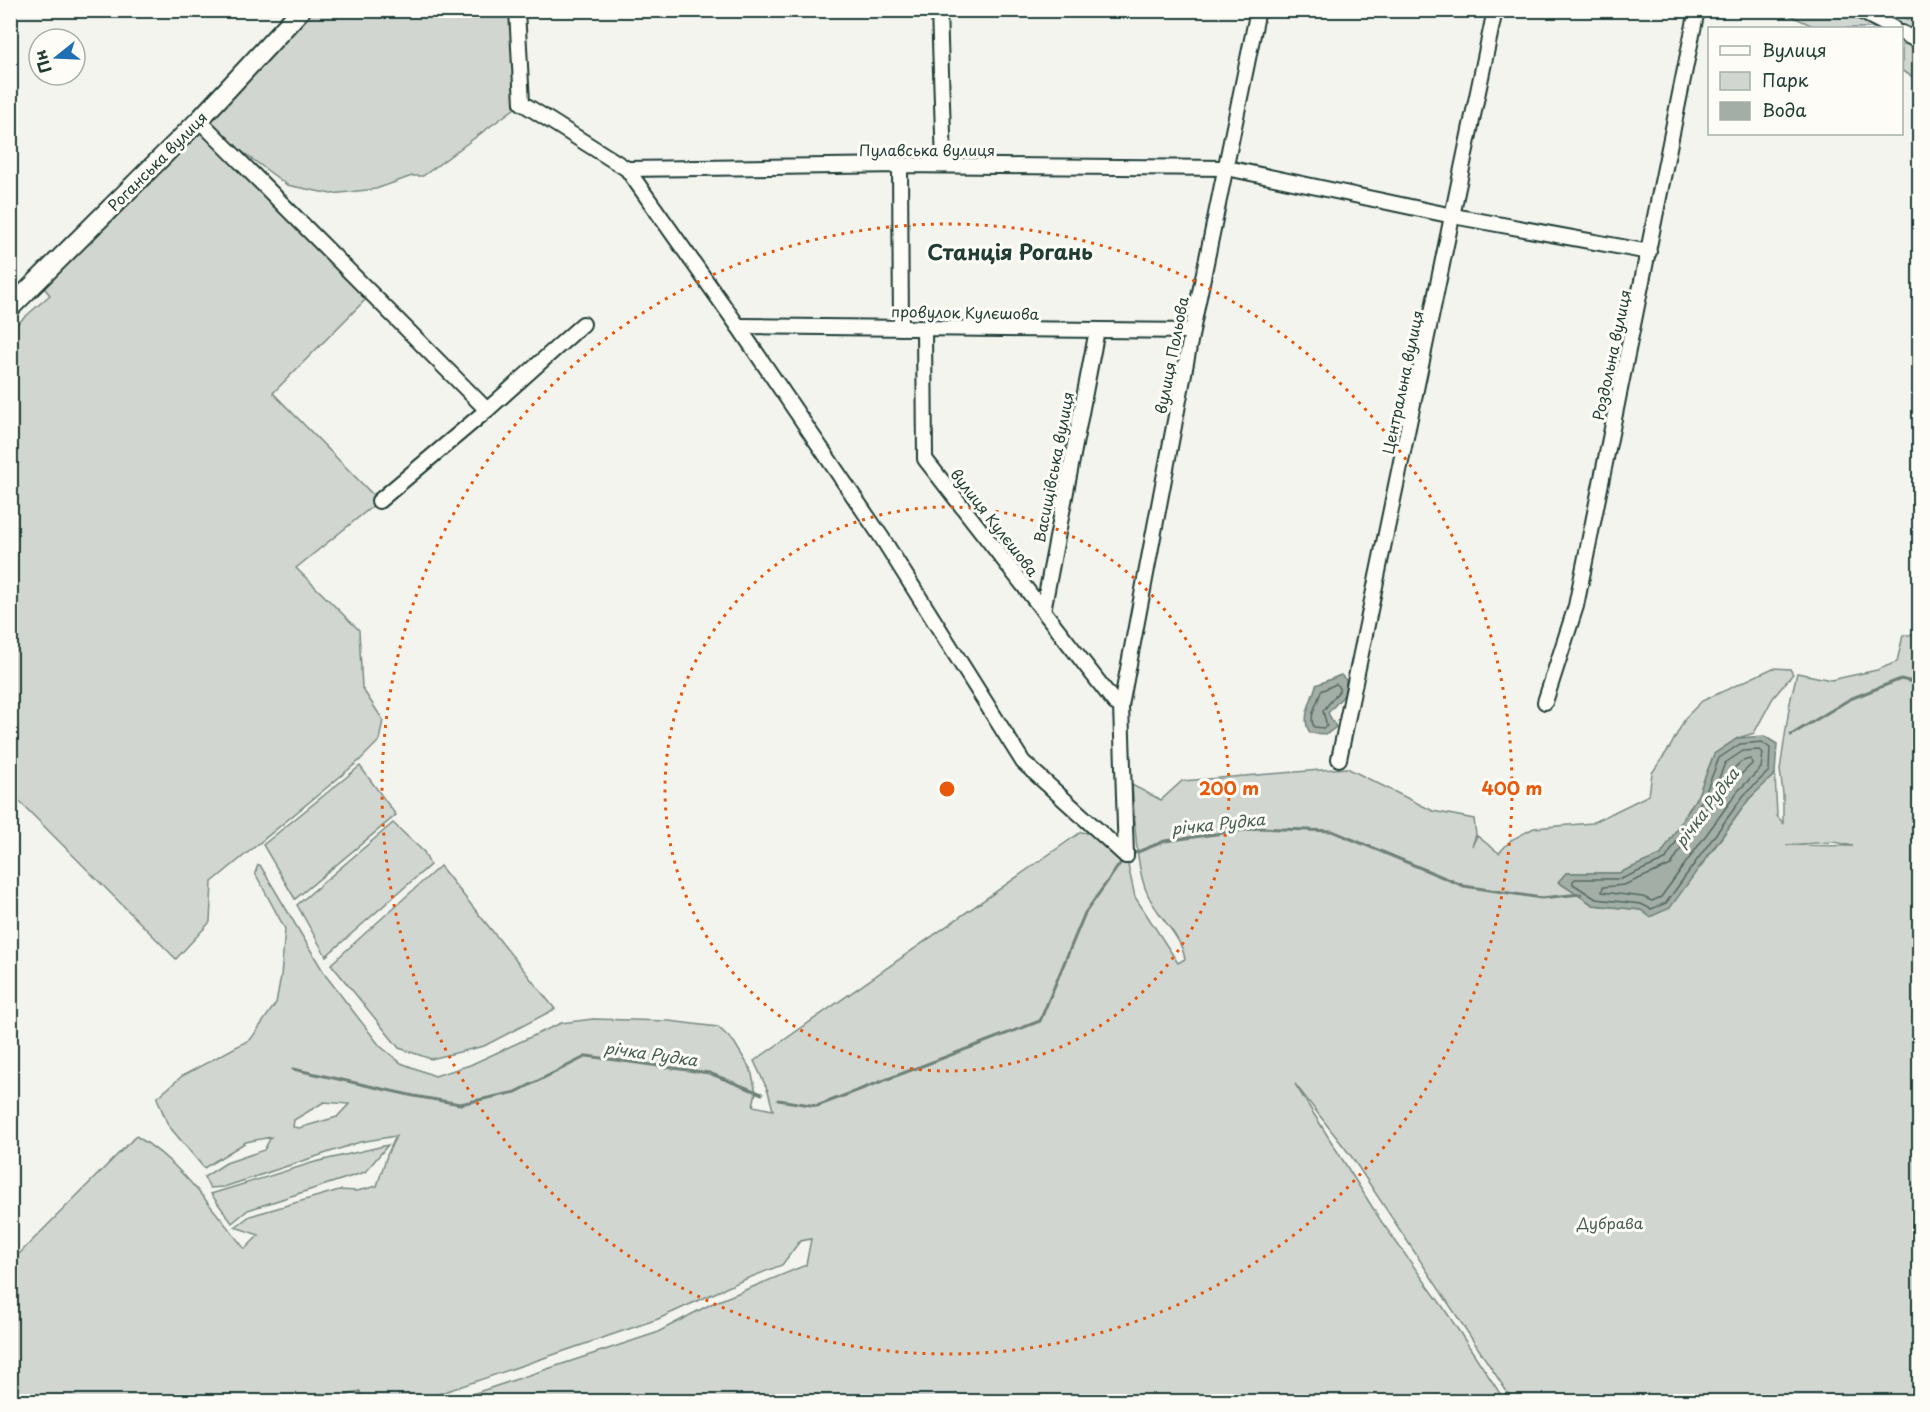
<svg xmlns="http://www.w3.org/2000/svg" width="1930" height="1412" viewBox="0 0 1930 1412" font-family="'Playpen Sans',sans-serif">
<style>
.green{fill:#d1d6d1;stroke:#788a82;stroke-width:1.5;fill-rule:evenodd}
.water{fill:#a3aea7;stroke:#6e8179;stroke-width:1.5}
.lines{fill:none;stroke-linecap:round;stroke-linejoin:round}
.shore{stroke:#546a62;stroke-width:1.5}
.stream{stroke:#6e8179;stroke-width:3}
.minor-casing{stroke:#1f3d34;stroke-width:18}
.major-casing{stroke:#1f3d34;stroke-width:22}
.minor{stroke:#fdfcf7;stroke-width:14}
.major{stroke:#fdfcf7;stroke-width:18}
.ring{fill:none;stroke:#e8590c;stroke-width:3;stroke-dasharray:3 6}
.labels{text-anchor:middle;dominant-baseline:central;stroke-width:6;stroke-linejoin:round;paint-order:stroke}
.street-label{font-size:15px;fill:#1f3d34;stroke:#fdfcf7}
.park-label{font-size:15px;fill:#435c53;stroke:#fdfcf7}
.water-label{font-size:16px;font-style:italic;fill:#475f56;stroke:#fdfcf7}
.district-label{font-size:21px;font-weight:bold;fill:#1f3d34;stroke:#fdfcf7}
.centre{fill:#e8590c;stroke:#fdfcf7;stroke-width:3}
.ring-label{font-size:18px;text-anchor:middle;font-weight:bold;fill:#e8590c;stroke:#fdfcf7;stroke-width:6;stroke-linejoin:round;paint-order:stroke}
</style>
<rect width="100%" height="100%" fill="#f4f4ef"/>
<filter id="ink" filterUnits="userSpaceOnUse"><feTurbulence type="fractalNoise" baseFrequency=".0167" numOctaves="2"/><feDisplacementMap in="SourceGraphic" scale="12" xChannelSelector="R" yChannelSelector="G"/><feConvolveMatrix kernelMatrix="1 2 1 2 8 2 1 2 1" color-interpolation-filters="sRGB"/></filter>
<g filter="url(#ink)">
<!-- green -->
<g class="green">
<polygon points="301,11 517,11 522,103 423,176 412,176 376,189 331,194 287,185 204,123 371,294 273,393 379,501 296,568 359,630 362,688 383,720 379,741 359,761 212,882 210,922 176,959 11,793 10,330 50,295 38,281"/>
<polygon points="1781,11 1891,11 1919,25 1919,80 1902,71 1902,28 1817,28"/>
<path d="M1903,635H1919V1401H1513L1351,1156L1295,1084L1381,1221L1443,1307L1505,1401H451L656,1333L711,1304L806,1265L811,1239L800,1241L782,1265L741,1281L658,1319L418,1401H362L360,1391L345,1396L348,1402H11V1262L136,1136C181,1162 213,1210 245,1249L259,1235L235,1227L250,1216L339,1190L357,1191L377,1186L387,1155L396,1136L360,1142L224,1187L210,1188L204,1177L226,1163L264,1150L271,1137L246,1142L204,1168L168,1125L157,1098L182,1076L251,1039L276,1003L281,976L285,929L255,873L258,865H260L326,976L380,1046L401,1063L435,1076L470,1065L561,1023L593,1019L669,1021L718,1027L734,1042L751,1070L756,1092L753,1106L773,1110L768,1091L754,1061L1081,832L1102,835L1126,856L1135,897L1178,963L1185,959C1181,935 1158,917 1148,895C1135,869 1135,815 1132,785L1161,800L1182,781L1347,768L1433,811L1474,819L1476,835L1472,846L1477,836L1499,853L1511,840L1534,828L1592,823L1649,795L1652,773L1670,747L1686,717L1702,701L1773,668L1790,669L1793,674L1773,698L1754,733L1738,738L1714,754L1698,795L1661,855L1619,873H1566L1559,881L1593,905L1641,910L1701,867L1749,799L1775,774L1777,816L1783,823V794L1780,770L1790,702L1797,673L1831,680L1877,670L1897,662ZM1834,842L1853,846L1786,845ZM324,1102L349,1104L337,1117L299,1128L293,1127L294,1120Z"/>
<polygon points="360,766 396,815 295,899 263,845"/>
<polygon points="393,823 424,852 430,865 326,956 297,905"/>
<polygon points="440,866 555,1009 484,1046 431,1059 399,1048 331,964"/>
<polygon points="388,1145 365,1172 248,1210 232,1223 211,1194 315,1162"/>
</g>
<!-- water -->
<g class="water">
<path d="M1341,675L1346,680L1345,694L1328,713L1336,727L1327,734L1310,733C1300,717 1312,702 1316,685Z"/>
<polygon points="1764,736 1777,744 1775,774 1749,799 1670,908 1650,917 1641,910 1593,905 1558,882 1566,873 1619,873 1661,855 1698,795 1714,754 1738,738"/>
</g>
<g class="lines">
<!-- shore -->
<g class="shore">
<path d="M1336,684L1339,686V691L1323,711L1327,726L1324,728L1314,727C1308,716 1318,703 1321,691Z"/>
<polygon points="1762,742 1770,748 1769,771 1744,795 1666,903 1651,909 1641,904 1596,899 1573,884 1573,881 1575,879 1621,879 1665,860 1704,797 1719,758 1740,744"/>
<polygon points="1760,750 1763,753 1761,768 1738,791 1661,897 1652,901 1643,897 1602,892 1603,887 1624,885 1671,865 1710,801 1725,763 1743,751"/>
<path d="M1751,759L1752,764L1733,782H1729C1729,771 1739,760 1751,759Z"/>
</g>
<!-- stream -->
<g class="stream">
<polyline points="1791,735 1850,699 1901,679 1920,684"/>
<polyline points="1130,855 1165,841 1259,828 1332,831 1464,886 1541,898 1581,894"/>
<polyline points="293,1069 414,1096 460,1104 516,1092 587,1056 709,1073 762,1094"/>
<polyline points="778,1100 817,1106 1040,1021 1085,913 1124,858"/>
</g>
<defs>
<g id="minor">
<polyline points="517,10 522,103 627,169 738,326 882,538 1023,762 1126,856"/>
<polyline points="939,10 944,165"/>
<polyline points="1858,10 1893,28"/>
<polyline points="1902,33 1920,42"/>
<polyline points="199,120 487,410"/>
<polyline points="900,165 901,328"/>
<polyline points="627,169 900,165 1227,168 1453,216 1649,252"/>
<polyline points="738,326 1192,331"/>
<polyline points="924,328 925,459 1115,703 1121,706"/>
<polyline points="379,501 487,410 583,324"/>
<polyline points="1043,611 1097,330"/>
<polyline points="1545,702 1576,606 1697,10"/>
<polyline points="1339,759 1495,10"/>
<polyline points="1126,856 1121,706 1192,331 1258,10"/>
</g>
<polyline id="major" points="10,308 199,120 301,10"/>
</defs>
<!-- minor casing -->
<use href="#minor" class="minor-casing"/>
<!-- major casing -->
<use href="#major" class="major-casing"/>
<!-- minor -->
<use href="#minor" class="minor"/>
<!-- major -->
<use href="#major" class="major"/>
</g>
</g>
<!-- distance rings -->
<g class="ring">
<circle cx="947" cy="789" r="282"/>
<circle cx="947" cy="789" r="565"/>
</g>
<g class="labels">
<!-- street labels -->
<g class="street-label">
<text x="927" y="149">Пулавська вулиця</text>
<text transform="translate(157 161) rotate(-45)">Роганська вулиця</text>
<text transform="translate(965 312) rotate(1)">провулок Кулєшова</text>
<text transform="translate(1171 355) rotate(-79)">вулиця Польова</text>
<text transform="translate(1611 355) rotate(-78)">Роздольна вулиця</text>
<text transform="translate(1402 382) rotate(-78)">Центральна вулиця</text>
<text transform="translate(1053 467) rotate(-79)">Васищівська вулиця</text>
<text transform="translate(995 522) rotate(52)">вулиця Кулєшова</text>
</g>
<!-- park labels -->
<g class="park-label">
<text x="1610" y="1222">Дубрава</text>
</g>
<!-- water labels -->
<g class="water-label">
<text transform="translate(1706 807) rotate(-53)">річка Рудка</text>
<text transform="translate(1218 823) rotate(-6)">річка Рудка</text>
<text transform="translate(651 1053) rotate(8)">річка Рудка</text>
</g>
<!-- district labels -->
<g class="district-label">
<text x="1010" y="251">Станція Рогань</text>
</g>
</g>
<circle cx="947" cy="789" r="9" class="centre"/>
<g class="ring-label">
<text x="1229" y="795">200 m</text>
<text x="1512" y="795">400 m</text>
</g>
<!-- margin -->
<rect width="1930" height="1412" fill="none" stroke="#fdfcf7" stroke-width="36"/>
<rect x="18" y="18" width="1894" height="1376" fill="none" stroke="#1f3d34" stroke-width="2" filter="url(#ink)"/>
<!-- legend -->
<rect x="1708" y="27" width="195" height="108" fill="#fdfcf7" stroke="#a4b0a9" stroke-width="1.5"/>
<rect x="1720" y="46" width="30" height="9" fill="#fdfcf7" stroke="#a4b0a9" stroke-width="1.5"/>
<text x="1762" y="57" font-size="18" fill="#1f3d34">Вулиця</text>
<rect x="1720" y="72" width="30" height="18" fill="#d1d6d1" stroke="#a4b0a9" stroke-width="1.5"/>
<text x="1762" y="87" font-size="18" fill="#1f3d34">Парк</text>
<rect x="1720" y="102" width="30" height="18" fill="#a3aea7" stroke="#a4b0a9" stroke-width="1.5"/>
<text x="1762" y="117" font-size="18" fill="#1f3d34">Вода</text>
<!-- north arrow -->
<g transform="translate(57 57) rotate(252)"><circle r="28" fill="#fdfcf7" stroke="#a4b0a9" stroke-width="1.5"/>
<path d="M0-4.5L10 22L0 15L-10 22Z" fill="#1f6fb2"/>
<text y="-9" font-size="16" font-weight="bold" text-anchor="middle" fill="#1f3d34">Пн</text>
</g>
</svg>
